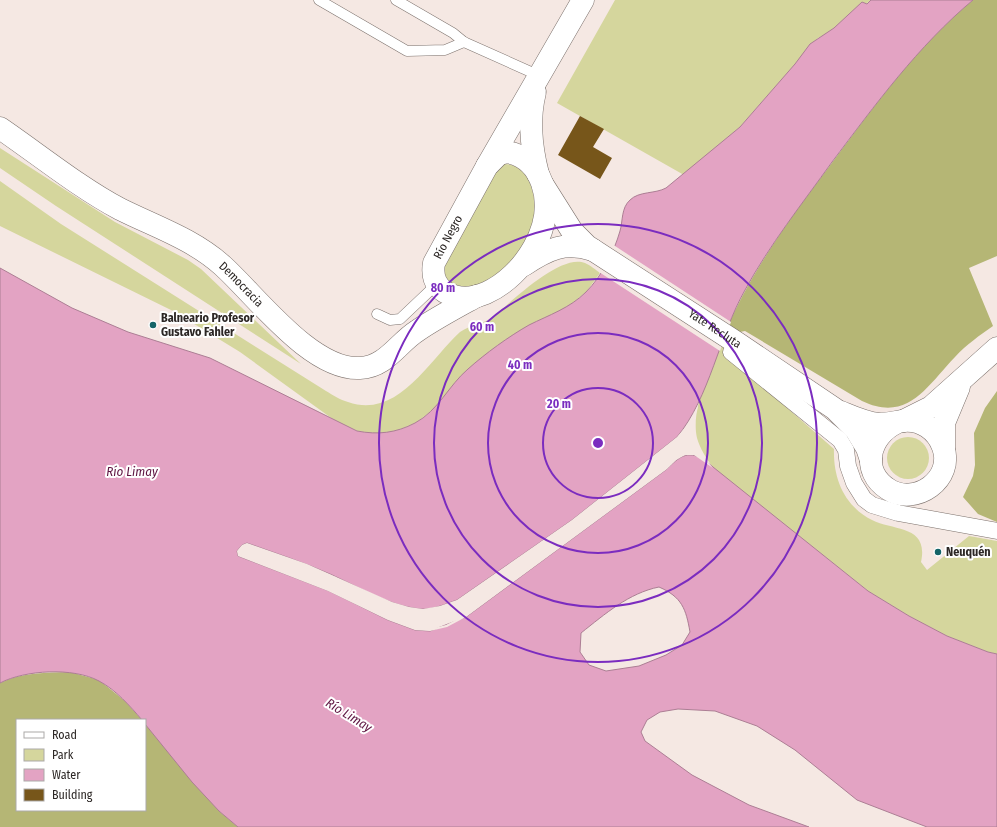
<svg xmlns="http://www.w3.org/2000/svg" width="997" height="827" viewBox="0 0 997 827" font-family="'Fira Sans Condensed',sans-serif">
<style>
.green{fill:#d5d69d}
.forest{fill:#b5b675}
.water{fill:#e3a3c3;stroke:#ac7e94;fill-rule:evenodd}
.pier{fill:#f5e8e3}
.building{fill:#77561a}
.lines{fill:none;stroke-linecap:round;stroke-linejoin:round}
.service-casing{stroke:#7c716c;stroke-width:11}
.pedestrian-casing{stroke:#7c716c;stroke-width:17}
.tertiary-casing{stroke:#7c716c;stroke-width:23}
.secondary-casing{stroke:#7c716c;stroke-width:23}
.service{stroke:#fff;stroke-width:10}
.pedestrian{stroke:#fff;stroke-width:16}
.tertiary{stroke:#fff;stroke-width:22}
.secondary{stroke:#fff;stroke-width:22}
.ring{fill:none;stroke:#7b2cbf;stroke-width:2}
.poi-dot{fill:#146468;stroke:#fff;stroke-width:1.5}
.labels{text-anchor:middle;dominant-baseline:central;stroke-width:4;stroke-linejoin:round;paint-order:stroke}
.street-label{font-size:12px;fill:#2c2725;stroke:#fff}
.poi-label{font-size:12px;font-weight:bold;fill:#2c2725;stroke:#fff;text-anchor:start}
.water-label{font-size:13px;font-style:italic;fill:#5f1542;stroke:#fff}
.centre{fill:#7b2cbf;stroke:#fff;stroke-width:2}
.ring-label{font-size:12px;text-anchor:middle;font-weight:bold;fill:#7b2cbf;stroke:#fff;stroke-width:4;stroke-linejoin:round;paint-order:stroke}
</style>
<rect width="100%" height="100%" fill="#f5e8e3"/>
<!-- green -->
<g class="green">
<polygon points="615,0 871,0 827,34 818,38 740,127 684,175 557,103"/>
<polygon points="0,148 115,222 188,260 201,269 301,364 56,206 0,168"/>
<path d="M503,164C529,163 537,195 534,215C533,227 526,241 519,252C506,271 488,280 468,290L443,280L442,261L493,172Z"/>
<path d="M0,181L61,224L326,391C333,395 340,400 348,402C398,420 430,359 460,332C470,325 482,324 492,318C510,303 560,253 585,263C590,265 596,270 600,273L587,291L573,303L467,370L435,408L416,423L396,431L375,434L357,431L334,420L240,352L173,311L0,226Z"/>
<path d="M724,335L728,356L834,449C833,478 844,506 872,520C894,531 929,525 921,562L927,570L969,536L997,541V654L988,652L947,636L909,616L868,591L713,468C707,459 700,449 697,438C690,408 713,363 724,335Z"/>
<circle cx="908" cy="458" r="21"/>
</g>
<!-- forest -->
<g class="forest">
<path d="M973,0H997V256L969,268L993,326C980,335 966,345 955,357C927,386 908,423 862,401L745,331L724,335C751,270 792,216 834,160C876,104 918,45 973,0Z"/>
<polygon points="997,391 997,522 978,514 963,497 973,476 975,465 974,433 985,408"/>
<path d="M70,672L99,680L125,701L142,720H17V810H145V724L219,811L238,827H0V683C22,672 46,673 70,672Z"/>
</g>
<!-- water -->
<path class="water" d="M871,0H973C918,46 875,105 832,162C802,204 770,244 745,290C719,336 710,397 677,437L572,520L457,600C445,604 433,610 421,609C389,606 359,587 330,574C303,562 275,553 247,543L242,545L237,551L238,556L329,591L388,620L415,630L430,631L466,617L667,469C679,457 687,450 703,459L868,591L909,616L947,636L988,652L997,654V827H927L857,800L795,750L757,726L715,711L678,709L660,712L647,720L641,732L645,741L692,775L749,805L809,827H238L219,811L192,782L145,724V720H142C130,706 116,690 99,681C73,667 25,670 0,683V268L72,308L128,332L210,358L357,431C378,435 396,433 415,423C438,411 449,385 468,369C486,353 508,337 529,325C549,315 570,308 586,292C602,276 614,252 620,231C623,221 621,208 630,200C639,191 655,194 666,188L740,127L795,64L810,44L834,28L862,2L867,4ZM659,587C682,597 686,609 690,632L682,645L666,655L639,666L606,671L589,665L580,652L581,633C605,614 629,593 659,587Z"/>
<!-- pier -->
<g class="pier">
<polygon points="612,244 731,322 720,351 599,272"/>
<polygon points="698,405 697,411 691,423 678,439 573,522 458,601 440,608 424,611 408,609 391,604 306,566 247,546 243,547 239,551 240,554 329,589 389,618 415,628 430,629 446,625 465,615 666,467 675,458 685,453 695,453 704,458 713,468 694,455 685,455 676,460 667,469 466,617 447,627 430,631 415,630 388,620 328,591 238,556 237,551 242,545 247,543 307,564 392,602 409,607 423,609 440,606 457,600 572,520 677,437 690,422"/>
</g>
<!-- building -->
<polygon class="building" points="580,116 604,129 593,147 612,158 600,179 558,155"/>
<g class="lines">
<defs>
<g id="service">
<polyline points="319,0 407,51 445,50 464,42"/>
<polyline points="396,0 453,33 464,42 540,76"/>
<polyline points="377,314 390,320 400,319 437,284"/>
</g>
<polyline id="pedestrian" points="731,352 840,440 846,450 848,466 854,483 864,499 872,505 898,513 997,531"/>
<g id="tertiary">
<path d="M535,92C528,120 531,147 538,174"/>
<polyline points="487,166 583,0"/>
</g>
<g id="secondary">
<path id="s1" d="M0,128C38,154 80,188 120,209C156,227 193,239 223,266C257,297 312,371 360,368C386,367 398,343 417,331C436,318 457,307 477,296"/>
<path d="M507,152C525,155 536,166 542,183C557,225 524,276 486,293C471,299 459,300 445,292C434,285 432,274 434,263L487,166L499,154Z"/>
<path id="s2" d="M543,185L572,231L587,246L737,343L835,409L856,430L867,448L871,460"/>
<path d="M524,265C548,249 565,241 593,250"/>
<path d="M841,412C853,417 866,423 879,424C887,424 895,422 903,421C921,419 937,430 943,447C955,479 915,507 888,489C860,471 869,436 896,423"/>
<polyline points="903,421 931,407 997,348"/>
<polyline points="944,448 944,423 959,387"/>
</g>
</defs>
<!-- service casing -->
<use href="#service" class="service-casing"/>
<!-- pedestrian casing -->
<use href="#pedestrian" class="pedestrian-casing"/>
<!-- tertiary casing -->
<use href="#tertiary" class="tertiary-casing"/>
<!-- secondary casing -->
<use href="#secondary" class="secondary-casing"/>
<!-- service -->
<use href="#service" class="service"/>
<!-- pedestrian -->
<use href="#pedestrian" class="pedestrian"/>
<!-- tertiary -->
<use href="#tertiary" class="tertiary"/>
<!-- secondary -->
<use href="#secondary" class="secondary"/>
</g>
<!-- distance rings -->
<g class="ring">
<circle cx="598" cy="443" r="55"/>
<circle cx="598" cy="443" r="110"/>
<circle cx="598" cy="443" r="164"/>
<circle cx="598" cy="443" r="219"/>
</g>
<!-- markers -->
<g class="poi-dot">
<circle cx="153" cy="325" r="4"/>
<circle cx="938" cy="552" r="4"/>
</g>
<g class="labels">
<!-- street labels -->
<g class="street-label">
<text transform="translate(448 237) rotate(-62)">Río Negro</text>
<text stroke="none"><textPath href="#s1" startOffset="289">Democracia</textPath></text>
<text stroke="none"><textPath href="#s2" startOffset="228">Yate Recluta</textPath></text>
</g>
<!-- poi labels -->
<g class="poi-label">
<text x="161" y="318">Balneario Profesor<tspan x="161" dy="14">Gustavo Fahler</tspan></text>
<text x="946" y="552">Neuquén</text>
</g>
<!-- water labels -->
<g class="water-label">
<text x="132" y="471">Río Limay</text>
<text transform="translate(349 715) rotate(32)">Río Limay</text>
</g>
</g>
<circle cx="598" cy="443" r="6" class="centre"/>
<g class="ring-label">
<text x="443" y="292">80 m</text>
<text x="482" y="331">60 m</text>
<text x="520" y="369">40 m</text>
<text x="559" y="408">20 m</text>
</g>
<!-- legend -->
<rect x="16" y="719" width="130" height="92" fill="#ffffff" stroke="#aba9a8"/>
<rect x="24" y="732" width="20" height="6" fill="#ffffff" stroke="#aba9a8"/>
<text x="52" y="739" font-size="12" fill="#2c2725">Road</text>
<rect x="24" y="749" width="20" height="12" fill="#d5d69d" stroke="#aba9a8"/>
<text x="52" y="759" font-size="12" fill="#2c2725">Park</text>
<rect x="24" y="769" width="20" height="12" fill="#e3a3c3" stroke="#aba9a8"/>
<text x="52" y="779" font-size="12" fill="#2c2725">Water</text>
<rect x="24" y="789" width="20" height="12" fill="#77561a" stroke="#aba9a8"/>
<text x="52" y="799" font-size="12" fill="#2c2725">Building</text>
</svg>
